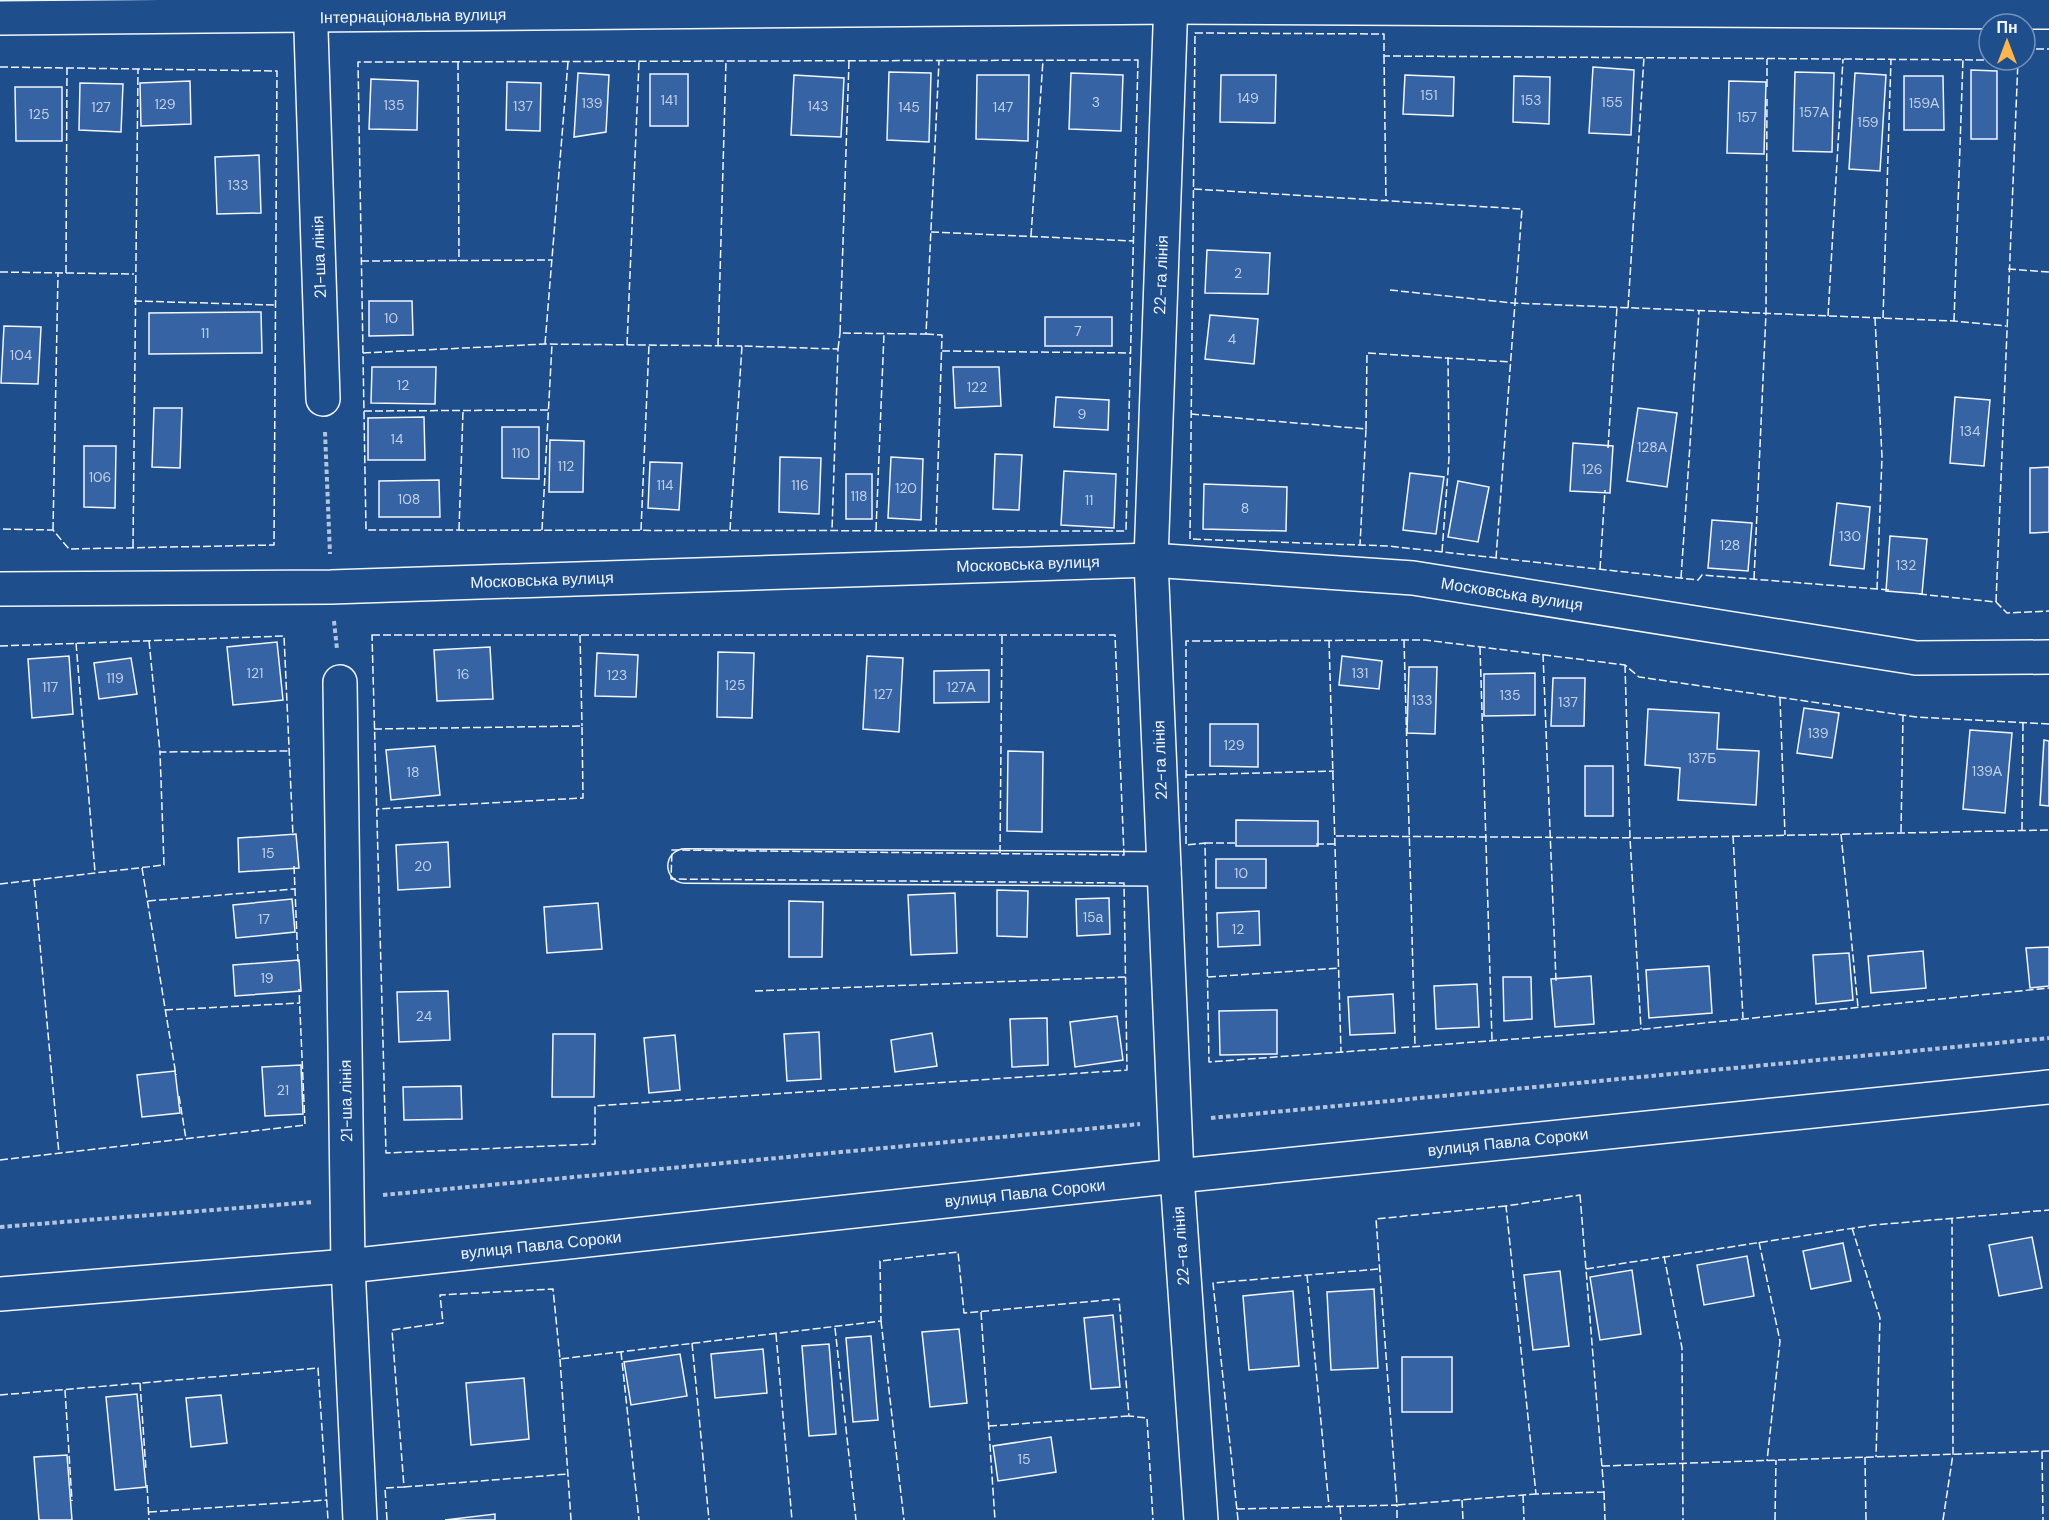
<svg xmlns="http://www.w3.org/2000/svg" width="2049" height="1520" viewBox="0 0 2049 1520" font-family="'DM Sans',sans-serif">
<style>
.building{fill:#3563a3;stroke:#f2f6ff;stroke-width:1.5}
.lines{fill:none;stroke-linecap:round;stroke-linejoin:round}
.minor-casing{stroke:#f2f6ff;stroke-width:36}
.path{stroke:#b3c4dc;stroke-width:4;stroke-dasharray:4.5 3;stroke-linecap:butt}
.minor{stroke:#1f4e8c;stroke-width:33}
.fence{stroke:#f2f6ff;stroke-width:1.5;stroke-dasharray:8 3;stroke-linecap:butt}
.labels{text-anchor:middle;dominant-baseline:central;stroke-width:4.5;stroke-linejoin:round;paint-order:stroke}
.number-label{font-size:14px;fill:#c3d1e8}
.street-label{font-size:16px;fill:#f2f6ff;stroke:#1f4e8c}
</style>
<rect width="100%" height="100%" fill="#1f4e8c"/>
<!-- building -->
<g class="building">
<polygon points="1593,67 1634,70 1631,135 1589,133"/>
<polygon points="1971,70 1997,71 1997,139 1971,139"/>
<polygon points="889,72 931,73 929,142 887,140"/>
<polygon points="1795,72 1834,73 1832,152 1793,151"/>
<polygon points="578,73 609,75 606,132 574,137"/>
<polygon points="1071,73 1123,75 1121,131 1069,129"/>
<polygon points="1855,73 1886,75 1880,171 1849,169"/>
<rect x="650" y="74" width="38" height="52"/>
<polygon points="794,75 844,78 841,137 791,135"/>
<polygon points="977,75 1029,75 1028,141 976,139"/>
<polygon points="1221,75 1276,75 1275,123 1220,122"/>
<polygon points="1405,75 1454,77 1453,116 1403,114"/>
<polygon points="1514,76 1550,77 1549,124 1513,122"/>
<polygon points="1904,76 1943,76 1944,130 1904,130"/>
<polygon points="371,79 418,81 417,130 369,129"/>
<polygon points="190,81 191,124 141,126 140,83"/>
<polygon points="1729,81 1766,82 1764,154 1727,153"/>
<polygon points="507,82 541,83 540,131 506,130"/>
<polygon points="80,83 123,84 121,132 79,130"/>
<polygon points="15,87 62,87 62,141 16,141"/>
<polygon points="259,155 261,213 217,214 215,157"/>
<polygon points="1207,250 1270,253 1268,294 1205,293"/>
<polygon points="369,301 412,301 413,335 369,336"/>
<polygon points="261,312 262,353 149,354 149,313"/>
<polygon points="1210,315 1258,319 1254,364 1205,359"/>
<rect x="1045" y="317" width="67" height="29"/>
<polygon points="4,326 41,327 38,384 1,383"/>
<polygon points="372,367 436,367 435,404 371,403"/>
<polygon points="953,367 999,367 1001,406 955,408"/>
<polygon points="1056,397 1109,400 1108,430 1054,427"/>
<polygon points="1955,397 1990,400 1984,466 1950,463"/>
<polygon points="154,408 182,408 180,468 152,467"/>
<polygon points="1638,408 1677,413 1667,487 1627,481"/>
<polygon points="424,417 425,460 368,460 368,418"/>
<polygon points="502,427 539,427 539,479 502,478"/>
<polygon points="550,440 584,441 583,492 549,492"/>
<polygon points="1573,443 1613,446 1610,493 1570,491"/>
<polygon points="84,446 116,446 115,508 84,507"/>
<polygon points="995,454 1022,455 1019,510 993,509"/>
<polygon points="780,457 821,458 819,514 779,512"/>
<polygon points="891,457 923,459 921,520 888,518"/>
<polygon points="650,462 682,463 679,510 648,508"/>
<polygon points="2049,467 2049,532 2030,533 2030,468"/>
<polygon points="1064,471 1116,474 1114,528 1061,525"/>
<polygon points="1410,473 1444,477 1436,534 1403,530"/>
<rect x="846" y="474" width="26" height="45"/>
<polygon points="439,480 440,517 379,517 379,481"/>
<polygon points="1458,481 1489,487 1478,542 1448,537"/>
<polygon points="1204,484 1287,487 1286,531 1203,529"/>
<polygon points="1837,503 1870,507 1864,569 1830,565"/>
<polygon points="1712,520 1752,523 1748,571 1708,568"/>
<polygon points="1890,536 1927,539 1922,594 1886,591"/>
<polygon points="277,642 283,700 233,705 227,647"/>
<polygon points="490,647 493,699 437,701 434,650"/>
<polygon points="718,652 754,653 752,718 717,717"/>
<polygon points="597,653 638,655 636,697 595,696"/>
<polygon points="69,656 73,714 32,718 28,659"/>
<polygon points="867,656 903,658 899,732 863,729"/>
<polygon points="1342,656 1382,661 1379,689 1339,685"/>
<polygon points="131,658 137,694 99,699 94,663"/>
<polygon points="1409,667 1437,667 1435,734 1407,733"/>
<polygon points="989,670 989,702 934,703 934,671"/>
<polygon points="1535,673 1535,715 1484,716 1484,674"/>
<polygon points="1553,678 1585,678 1584,726 1551,726"/>
<polygon points="1804,708 1839,713 1832,758 1797,753"/>
<polygon points="1648,709 1719,713 1717,749 1759,751 1756,805 1678,800 1680,768 1645,765"/>
<polygon points="1210,724 1258,724 1258,767 1210,766"/>
<polygon points="1970,730 2012,733 2005,813 1963,809"/>
<polygon points="2044,740 2049,741 2049,806 2040,805"/>
<polygon points="435,746 440,795 391,800 386,750"/>
<polygon points="1008,751 1043,752 1042,832 1007,831"/>
<rect x="1585" y="766" width="28" height="50"/>
<polygon points="1236,820 1318,821 1318,846 1236,846"/>
<polygon points="296,834 299,868 239,872 238,838"/>
<polygon points="448,842 450,887 398,890 396,845"/>
<rect x="1216" y="859" width="50" height="29"/>
<polygon points="997,890 1028,891 1027,937 997,936"/>
<polygon points="955,893 957,953 911,955 908,895"/>
<polygon points="1109,898 1110,934 1077,936 1076,899"/>
<polygon points="292,899 295,932 236,938 233,905"/>
<polygon points="789,901 823,902 822,957 789,957"/>
<polygon points="598,903 602,949 547,953 544,907"/>
<polygon points="1259,911 1260,945 1218,947 1217,913"/>
<polygon points="2049,947 2049,986 2030,988 2026,948"/>
<polygon points="1923,951 1926,988 1871,993 1868,956"/>
<polygon points="1849,953 1853,1000 1816,1004 1813,955"/>
<polygon points="299,960 301,991 235,996 233,965"/>
<polygon points="1709,966 1712,1013 1649,1018 1646,970"/>
<polygon points="1591,976 1594,1024 1555,1027 1551,979"/>
<polygon points="1503,977 1531,977 1532,1019 1504,1021"/>
<polygon points="1477,984 1479,1027 1436,1029 1434,986"/>
<polygon points="448,991 450,1040 399,1042 397,992"/>
<polygon points="1393,994 1395,1033 1350,1035 1348,997"/>
<polygon points="1277,1010 1277,1054 1220,1055 1219,1011"/>
<polygon points="1117,1016 1123,1060 1075,1067 1070,1022"/>
<polygon points="1047,1018 1048,1065 1012,1067 1010,1019"/>
<polygon points="819,1032 821,1079 787,1081 784,1034"/>
<polygon points="932,1033 937,1066 895,1072 891,1040"/>
<polygon points="553,1034 595,1034 594,1097 552,1097"/>
<polygon points="675,1035 680,1090 649,1093 644,1038"/>
<polygon points="301,1065 303,1114 265,1116 262,1067"/>
<polygon points="175,1071 180,1113 142,1117 137,1075"/>
<polygon points="461,1086 462,1119 404,1120 403,1087"/>
<polygon points="2032,1237 2042,1288 1999,1296 1989,1245"/>
<polygon points="1843,1243 1851,1281 1811,1289 1803,1251"/>
<polygon points="1747,1256 1754,1296 1704,1305 1697,1265"/>
<polygon points="1632,1270 1641,1334 1600,1340 1590,1277"/>
<polygon points="1560,1271 1569,1346 1533,1350 1524,1275"/>
<polygon points="1374,1289 1378,1368 1331,1370 1327,1292"/>
<polygon points="1293,1291 1299,1366 1249,1370 1243,1296"/>
<polygon points="1113,1315 1120,1387 1091,1389 1084,1318"/>
<polygon points="959,1329 967,1403 930,1407 922,1332"/>
<polygon points="871,1336 878,1420 853,1422 846,1338"/>
<polygon points="829,1344 836,1434 809,1436 802,1346"/>
<polygon points="763,1349 767,1393 715,1398 711,1354"/>
<polygon points="680,1354 687,1396 631,1405 624,1362"/>
<rect x="1402" y="1357" width="50" height="55"/>
<polygon points="524,1378 529,1439 471,1445 466,1383"/>
<polygon points="137,1394 146,1487 115,1490 106,1397"/>
<polygon points="221,1395 227,1443 191,1447 186,1398"/>
<polygon points="1051,1437 1056,1472 998,1481 993,1446"/>
<polygon points="67,1455 72,1520 39,1520 34,1457"/>
<polygon points="495,1514 495,1520 445,1520"/>
</g>
<g class="lines">
<defs>
<g id="minor">
<polyline points="310,0 323,399"/>
<polyline points="1171,0 1151,560 1177,1176 1201,1520"/>
<polyline points="0,18 1171,7 2049,12"/>
<polyline points="0,589 331,587 1151,560 1413,578 1916,658 2049,657"/>
<polyline points="340,682 348,1266 360,1520"/>
<polyline points="685,866 1164,869"/>
<polyline points="0,1294 348,1266 1177,1176 2049,1087"/>
</g>
</defs>
<!-- minor casing -->
<use href="#minor" class="minor-casing"/>
<!-- path -->
<g class="path">
<polyline points="325,432 330,554"/>
<polyline points="334,621 337,649"/>
<polyline points="1211,1118 2049,1038"/>
<polyline points="383,1195 1140,1124"/>
<polyline points="0,1227 313,1202"/>
</g>
<!-- minor -->
<use href="#minor" class="minor"/>
<!-- fence -->
<g class="fence">
<polyline points="2025,49 2049,49"/>
<polyline points="1384,56 1386,201"/>
<polygon points="1138,60 1126,531 366,530 358,62"/>
<polyline points="849,61 840,333 926,334 939,61"/>
<polyline points="458,62 459,261"/>
<polyline points="0,67 277,71 274,545 69,549 53,530 0,529"/>
<polyline points="1767,87 1767,59"/>
<polyline points="1194,189 1522,209 1496,558"/>
<polyline points="931,232 1134,241"/>
<polyline points="1031,236 1043,60"/>
<polyline points="361,261 552,260"/>
<polyline points="2008,269 2049,272"/>
<polyline points="0,272 134,274"/>
<polyline points="66,273 67,68"/>
<polyline points="1390,290 1513,303 1954,321 2006,326"/>
<polyline points="134,301 275,305"/>
<polyline points="1628,308 1644,57"/>
<polyline points="1828,316 1843,59"/>
<polyline points="1875,318 1882,457 1877,589"/>
<polyline points="1883,318 1891,59"/>
<polyline points="1954,321 1963,59"/>
<polyline points="926,334 942,335 936,530"/>
<polyline points="545,344 568,62"/>
<polyline points="627,345 639,62"/>
<polyline points="718,346 726,61"/>
<polyline points="838,349 840,333"/>
<polyline points="942,351 1131,353"/>
<polyline points="363,353 545,344 742,346"/>
<polyline points="364,411 548,410"/>
<polyline points="1191,414 1366,429 1360,545"/>
<polyline points="1366,429 1367,353 1510,362"/>
<polyline points="1608,448 1617,307"/>
<polyline points="53,530 58,273"/>
<polyline points="459,530 463,411"/>
<polyline points="542,530 552,344"/>
<polyline points="641,530 649,345"/>
<polyline points="730,530 742,346 838,349 832,530"/>
<polyline points="876,530 884,333"/>
<polyline points="133,547 138,69"/>
<polyline points="1442,552 1449,458 1448,357"/>
<polyline points="1600,569 1605,490"/>
<polyline points="1681,578 1699,311"/>
<polyline points="1754,579 1766,313 1767,99"/>
<polyline points="1889,590 1702,575 1698,580 1388,546 1190,539 1195,33 1384,34 1384,56 1989,60"/>
<polyline points="1919,594 1996,602 2007,613 2049,611"/>
<polyline points="1996,602 2018,60"/>
<polygon points="372,635 1115,635 1124,855 672,850 671,879 1124,883 1127,1070 595,1106 595,1144 386,1153"/>
<polyline points="580,635 582,726"/>
<polyline points="1329,640 1341,1052"/>
<polyline points="1404,640 1415,1046"/>
<polyline points="149,641 160,752 289,751"/>
<polyline points="76,643 95,872"/>
<polyline points="0,646 284,636 293,836"/>
<polyline points="1480,647 1492,1040"/>
<polyline points="1543,654 1556,981"/>
<polyline points="1625,665 1630,838 1641,1029"/>
<polyline points="1780,698 1785,835"/>
<polyline points="2049,724 1916,717 1639,677 1625,665 1425,640 1186,641 1186,845 1205,843 1209,1062 1635,1030 2049,988"/>
<polyline points="374,729 582,726 583,798 377,809"/>
<polyline points="1186,775 1334,771"/>
<polyline points="2022,830 2023,722"/>
<polyline points="1901,832 1903,715"/>
<polyline points="1841,834 1858,1007"/>
<polyline points="1336,836 1651,838 2049,830"/>
<polyline points="1733,836 1743,1018"/>
<polyline points="1205,843 1238,843"/>
<polyline points="1316,844 1337,844"/>
<polyline points="1000,853 1002,635"/>
<polyline points="294,866 298,962"/>
<polyline points="142,868 176,1075"/>
<polyline points="34,879 59,1154"/>
<polyline points="0,884 164,865 160,752"/>
<polyline points="148,901 295,889"/>
<polyline points="1208,977 1339,968"/>
<polyline points="755,991 1125,977"/>
<polyline points="165,1010 300,1003"/>
<polyline points="179,1096 186,1139"/>
<polyline points="0,1160 305,1125 299,989"/>
<polygon points="1580,1195 1604,1492 1536,1494 1506,1206"/>
<polyline points="1506,1206 1376,1219 1397,1505 1536,1494"/>
<polyline points="1852,1228 1880,1318 1876,1457"/>
<polyline points="1759,1242 1780,1341 1767,1461"/>
<polyline points="1664,1256 1682,1348 1683,1520"/>
<polyline points="1586,1269 1874,1225 2049,1210"/>
<polyline points="1307,1275 1329,1506"/>
<polyline points="981,1312 995,1520"/>
<polyline points="881,1321 904,1520"/>
<polyline points="835,1328 856,1520"/>
<polyline points="776,1334 792,1520"/>
<polyline points="692,1343 709,1520"/>
<polyline points="621,1352 639,1520"/>
<polyline points="560,1359 571,1520"/>
<polyline points="140,1383 146,1470"/>
<polyline points="65,1390 72,1501"/>
<polyline points="0,1395 318,1368 328,1520"/>
<polyline points="989,1426 1129,1416"/>
<polyline points="2042,1451 2043,1520"/>
<polyline points="1865,1457 1866,1520"/>
<polyline points="1602,1466 2049,1451"/>
<polyline points="147,1485 149,1520"/>
<polyline points="404,1487 568,1474"/>
<polyline points="1604,1492 1605,1520"/>
<polyline points="1523,1495 1524,1520"/>
<polyline points="1462,1500 1463,1520"/>
<polyline points="1340,1506 1341,1520"/>
<polyline points="1237,1509 1397,1505 1397,1520"/>
<polyline points="149,1512 327,1500"/>
<polyline points="387,1520 385,1488 404,1487 392,1330 443,1323 440,1295 553,1289 560,1359 881,1321 880,1261 958,1252 964,1313 1119,1299 1129,1416 1147,1418 1153,1520"/>
<polyline points="1238,1520 1213,1283 1379,1269"/>
<polyline points="1775,1520 1776,1460"/>
<polyline points="1943,1520 1953,1454 1952,1218"/>
</g>
</g>
<g class="labels">
<!-- number labels -->
<g class="number-label">
<text x="1429" y="95">151</text>
<text x="1248" y="98">149</text>
<text x="669" y="100">141</text>
<text x="1531" y="100">153</text>
<text x="1096" y="102">3</text>
<text x="1612" y="102">155</text>
<text x="592" y="103">139</text>
<text x="1924" y="103">159А</text>
<text x="165" y="104">129</text>
<text x="394" y="105">135</text>
<text x="523" y="106">137</text>
<text x="818" y="106">143</text>
<text x="101" y="107">127</text>
<text x="909" y="107">145</text>
<text x="1003" y="107">147</text>
<text x="1814" y="112">157А</text>
<text x="39" y="114">125</text>
<text x="1747" y="117">157</text>
<text x="1868" y="122">159</text>
<text x="238" y="185">133</text>
<text x="1238" y="273">2</text>
<text x="391" y="318">10</text>
<text x="1078" y="331">7</text>
<text x="205" y="333">11</text>
<text x="1232" y="339">4</text>
<text x="21" y="355">104</text>
<text x="403" y="385">12</text>
<text x="977" y="387">122</text>
<text x="1082" y="414">9</text>
<text x="1970" y="431">134</text>
<text x="397" y="439">14</text>
<text x="1652" y="447">128А</text>
<text x="521" y="453">110</text>
<text x="566" y="466">112</text>
<text x="1592" y="469">126</text>
<text x="100" y="477">106</text>
<text x="665" y="485">114</text>
<text x="800" y="485">116</text>
<text x="906" y="488">120</text>
<text x="859" y="496">118</text>
<text x="409" y="499">108</text>
<text x="1089" y="500">11</text>
<text x="1245" y="508">8</text>
<text x="1850" y="536">130</text>
<text x="1730" y="545">128</text>
<text x="1906" y="565">132</text>
<text x="255" y="673">121</text>
<text x="1360" y="673">131</text>
<text x="463" y="674">16</text>
<text x="617" y="675">123</text>
<text x="115" y="678">119</text>
<text x="735" y="685">125</text>
<text x="50" y="687">117</text>
<text x="961" y="687">127А</text>
<text x="883" y="694">127</text>
<text x="1510" y="695">135</text>
<text x="1422" y="700">133</text>
<text x="1568" y="702">137</text>
<text x="1818" y="733">139</text>
<text x="1234" y="745">129</text>
<text x="1702" y="758">137Б</text>
<text x="1987" y="771">139А</text>
<text x="413" y="772">18</text>
<text x="268" y="853">15</text>
<text x="423" y="866">20</text>
<text x="1241" y="873">10</text>
<text x="1093" y="917">15а</text>
<text x="264" y="919">17</text>
<text x="1238" y="929">12</text>
<text x="267" y="978">19</text>
<text x="424" y="1016">24</text>
<text x="283" y="1090">21</text>
<text x="1024" y="1459">15</text>
</g>
<!-- street labels -->
<g class="street-label">
<text transform="translate(413 16) rotate(-1)">Інтернаціональна вулиця</text>
<text transform="translate(319 257) rotate(-92)">21-ша лінія</text>
<text transform="translate(1161 275) rotate(-88)">22-га лінія</text>
<text transform="translate(1028 564) rotate(-2)">Московська вулиця</text>
<text transform="translate(542 580) rotate(-2)">Московська вулиця</text>
<text transform="translate(1512 594) rotate(9)">Московська вулиця</text>
<text transform="translate(1160 760) rotate(-92)">22-га лінія</text>
<text transform="translate(346 1101) rotate(-91)">21-ша лінія</text>
<text transform="translate(1508 1142) rotate(-6)">вулиця Павла Сороки</text>
<text transform="translate(1025 1193) rotate(-6)">вулиця Павла Сороки</text>
<text transform="translate(541 1245) rotate(-6)">вулиця Павла Сороки</text>
<text transform="translate(1181 1246) rotate(-94)">22-га лінія</text>
</g>
</g>
<!-- north arrow -->
<g transform="translate(2007 42)"><circle r="28" fill="#1f4e8c" stroke="#7391ba" stroke-width="1.5"/>
<path d="M0-4.5L10 22L0 15L-10 22Z" fill="#ffb74d"/>
<text y="-9" font-size="16" font-weight="bold" text-anchor="middle" fill="#f2f6ff">Пн</text>
</g>
</svg>
